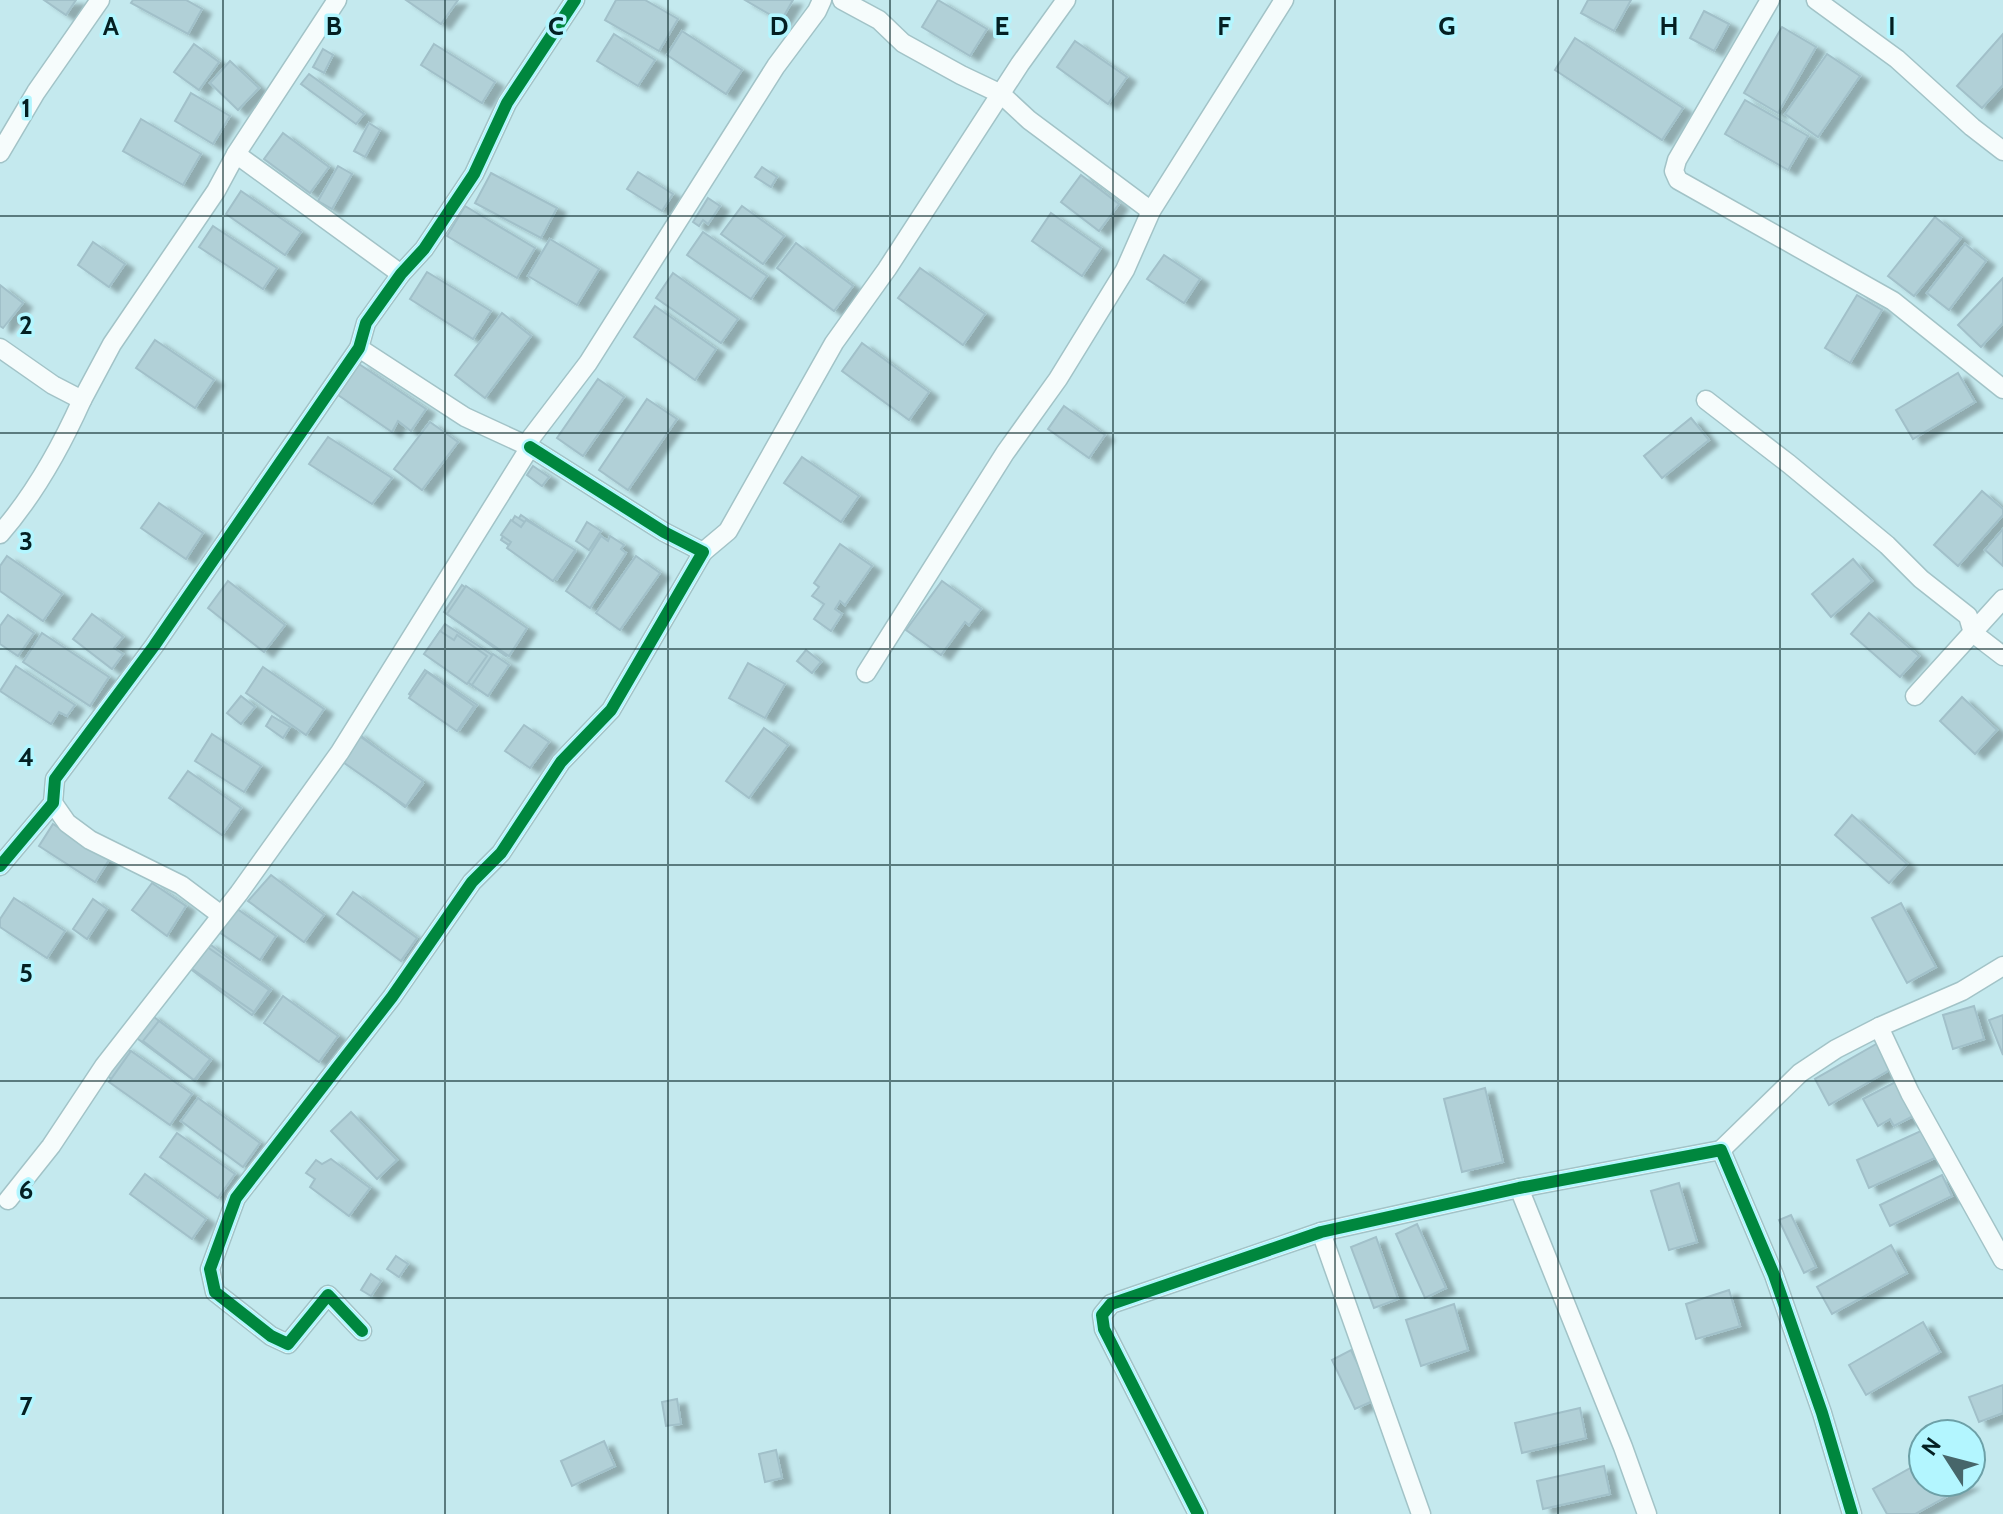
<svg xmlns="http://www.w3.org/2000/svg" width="2003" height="1514" viewBox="0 0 2003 1514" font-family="Cabin,sans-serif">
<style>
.building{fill:#b1d0d7;stroke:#a1c0c9;stroke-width:2;filter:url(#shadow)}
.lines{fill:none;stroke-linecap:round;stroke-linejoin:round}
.street-casing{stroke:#a2c3c7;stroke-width:21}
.street{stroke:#f6fcfc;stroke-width:18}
.cycleway-casing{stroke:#b3f6ff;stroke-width:17}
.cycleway{stroke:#00873e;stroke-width:12}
.grid{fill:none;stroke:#042023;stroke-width:2;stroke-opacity:0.55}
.grid-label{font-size:26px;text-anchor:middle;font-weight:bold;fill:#042023;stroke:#b3f6ff;stroke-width:7;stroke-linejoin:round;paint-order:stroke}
</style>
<defs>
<filter id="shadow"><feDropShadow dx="9" dy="5" stdDeviation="2" flood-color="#0004"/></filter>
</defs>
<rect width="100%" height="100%" fill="#c4e9ee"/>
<!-- building -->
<g class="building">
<polygon points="44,0 76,0 66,15"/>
<polygon points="133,0 186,0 202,9 188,34 131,3"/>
<polygon points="406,0 458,0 441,24"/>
<polygon points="616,0 645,0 678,19 659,51 605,20"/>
<polygon points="745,0 793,0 781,21"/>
<polygon points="938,0 987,29 970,56 922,27"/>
<polygon points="1588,0 1631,0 1614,31 1581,13"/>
<polygon points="1704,11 1729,24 1714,51 1690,38"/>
<polygon points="1782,27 1816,47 1778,113 1744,93"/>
<polygon points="682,31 742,70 726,94 667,55"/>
<polygon points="614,34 655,60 638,86 597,61"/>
<polygon points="2003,34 2003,85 1982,108 1957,86"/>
<polygon points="1575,38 1683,108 1662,140 1555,70"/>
<polygon points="1075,41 1127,77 1108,104 1057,67"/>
<polygon points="194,44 219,62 199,90 174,72"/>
<polygon points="434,44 495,82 482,103 421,65"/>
<polygon points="323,49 333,55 324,73 313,67"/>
<polygon points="1827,54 1860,76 1818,137 1785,114"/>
<polygon points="230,61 259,88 238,110 210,83"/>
<polygon points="309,74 364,114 356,124 301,84"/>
<polygon points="191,93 230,116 213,144 175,121"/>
<polygon points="1745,100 1808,136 1788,170 1725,134"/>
<polygon points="141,119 201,154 183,185 123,151"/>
<polygon points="369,123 380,130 365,157 354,151"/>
<polygon points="283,133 329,167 310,193 264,159"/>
<polygon points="338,166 352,174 332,209 318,201"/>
<polygon points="762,167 777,177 771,187 755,177"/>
<polygon points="638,172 673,194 662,211 627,189"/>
<polygon points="491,173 557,208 541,238 475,203"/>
<polygon points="1081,175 1119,204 1099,231 1061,202"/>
<polygon points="241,191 301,232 285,255 226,214"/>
<polygon points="708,198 720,206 708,224 703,220 699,226 693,222"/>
<polygon points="465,206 535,248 517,278 447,236"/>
<polygon points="742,206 784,236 763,264 721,234"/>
<polygon points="1051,213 1101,248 1082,276 1032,241"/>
<polygon points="1935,217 1961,238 1914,296 1888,276"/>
<polygon points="213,226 277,268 263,289 199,247"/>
<polygon points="703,232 767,276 751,299 687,255"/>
<polygon points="550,239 599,269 577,305 528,276"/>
<polygon points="93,242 125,264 109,287 78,265"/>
<polygon points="796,243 853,286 834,311 777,268"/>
<polygon points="1965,244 1986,261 1949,310 1927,293"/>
<polygon points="1164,255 1200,279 1184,303 1147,279"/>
<polygon points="920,268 985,314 963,345 898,298"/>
<polygon points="427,272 491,311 473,339 410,299"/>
<polygon points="673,273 738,319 721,343 656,298"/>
<polygon points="2003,278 2003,323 1981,347 1958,325"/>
<polygon points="0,285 23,303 3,328 0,326"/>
<polygon points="1857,295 1882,310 1850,363 1825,348"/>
<polygon points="655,306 716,349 695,380 634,337"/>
<polygon points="502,313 531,336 485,398 455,375"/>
<polygon points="155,340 214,380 195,408 136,368"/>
<polygon points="862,343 929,392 909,420 842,371"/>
<polygon points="359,364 426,409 411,431 398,421 392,432 338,395"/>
<polygon points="1958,373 1975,402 1913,439 1896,410"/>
<polygon points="598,379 624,397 583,456 557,438"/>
<polygon points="647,399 677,419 628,490 599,470"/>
<polygon points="1064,406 1105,435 1089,458 1048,429"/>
<polygon points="1691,418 1709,440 1662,478 1644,456"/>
<polygon points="430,422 458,442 422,490 394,469"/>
<polygon points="328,437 392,478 372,504 309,464"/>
<polygon points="802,457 859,496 841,522 784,483"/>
<polygon points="533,466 549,477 542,486 527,475"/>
<polygon points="1982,491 2003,509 2003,515 1958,566 1934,545"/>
<polygon points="159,503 203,533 186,559 141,528"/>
<polygon points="521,515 575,552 557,579 503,541"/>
<polygon points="515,516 568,549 553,572 501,540"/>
<polygon points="511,520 521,527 526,520 575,550 553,581 507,548 511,542 501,535"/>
<polygon points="587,522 601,531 589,550 576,541"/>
<polygon points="2003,529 2003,566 1985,550"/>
<polygon points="601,536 608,541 610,536 624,545 621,549 626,553 590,608 566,591"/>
<polygon points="840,544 872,566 845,605 840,601 835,609 842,614 831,631 814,619 824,604 812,596 819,587 814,583"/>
<polygon points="7,556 62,594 43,621 0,591 0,566"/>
<polygon points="636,556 660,573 620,630 596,613"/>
<polygon points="1853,559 1872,581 1831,617 1812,594"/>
<polygon points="228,581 285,625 264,652 208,608"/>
<polygon points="942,581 981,609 969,625 965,622 941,655 906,630"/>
<polygon points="462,585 525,629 506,656 444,612"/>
<polygon points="466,586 527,628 509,656 447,614"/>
<polygon points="1869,613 1919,656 1900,677 1851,634"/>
<polygon points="92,614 123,637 114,648 123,654 112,669 73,639"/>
<polygon points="8,615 34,633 18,656 0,644 0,626"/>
<polygon points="445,624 506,664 487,695 425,654"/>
<polygon points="440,631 454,640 457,635 487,656 467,684 424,654"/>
<polygon points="42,633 109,677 90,706 23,662"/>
<polygon points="806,650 821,662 812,673 797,661"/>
<polygon points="493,654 509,665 488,696 472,685"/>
<polygon points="748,663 785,684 765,718 729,698"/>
<polygon points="16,666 75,705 67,716 59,712 51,724 0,691"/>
<polygon points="263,667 324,709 306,735 246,693"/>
<polygon points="425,670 477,705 460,729 409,694"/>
<polygon points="427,672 474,706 457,731 409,698"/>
<polygon points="241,696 255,707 241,724 227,713"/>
<polygon points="1962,697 1997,730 1975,754 1940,721"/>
<polygon points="272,716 290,727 283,738 266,726"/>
<polygon points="524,725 549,742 530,768 505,751"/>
<polygon points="764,728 788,745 749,798 726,781"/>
<polygon points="356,732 423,784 405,807 338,755"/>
<polygon points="212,734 261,766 244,792 195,761"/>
<polygon points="358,735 423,781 406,806 340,760"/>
<polygon points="188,771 241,808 222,835 169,798"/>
<polygon points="1852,815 1907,864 1889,883 1835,835"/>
<polygon points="53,824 109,860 95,882 39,846"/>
<polygon points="271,875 324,915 304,942 248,901"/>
<polygon points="152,883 186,906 167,936 132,910"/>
<polygon points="353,892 417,938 401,961 337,914"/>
<polygon points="14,898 65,931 47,958 0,927 0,919"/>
<polygon points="93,899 107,909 87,939 73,929"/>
<polygon points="1901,903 1936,967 1907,983 1872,918"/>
<polygon points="233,906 276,936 260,960 216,930"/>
<polygon points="207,942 271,990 252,1015 188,967"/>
<polygon points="203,944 269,990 254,1012 188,966"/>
<polygon points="283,996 338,1036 319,1062 264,1023"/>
<polygon points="1974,1006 1984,1039 1953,1049 1943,1015"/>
<polygon points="150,1014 211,1060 195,1081 134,1036"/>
<polygon points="2003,1015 2003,1055 1989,1020"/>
<polygon points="159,1021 210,1059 194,1080 143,1041"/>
<polygon points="1878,1043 1893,1068 1829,1105 1815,1079"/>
<polygon points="123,1046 187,1092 167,1119 103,1073"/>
<polygon points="131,1051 192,1094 170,1125 109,1082"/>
<polygon points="1901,1079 1919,1113 1894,1126 1890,1119 1878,1126 1863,1099"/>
<polygon points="1485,1088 1503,1162 1462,1172 1444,1099"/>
<polygon points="198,1098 260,1143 243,1167 181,1121"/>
<polygon points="351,1112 397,1160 377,1179 331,1131"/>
<polygon points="1923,1130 1935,1158 1869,1188 1857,1160"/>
<polygon points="177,1133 235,1174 218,1198 160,1157"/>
<polygon points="331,1159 370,1188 349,1216 310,1187 315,1179 306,1173 316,1160 322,1164"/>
<polygon points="145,1174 206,1219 192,1239 130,1194"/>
<polygon points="1942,1175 1952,1196 1890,1226 1880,1205"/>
<polygon points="1679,1183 1697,1242 1669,1250 1651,1191"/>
<polygon points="1791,1215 1816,1267 1804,1273 1779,1220"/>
<polygon points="1417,1224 1446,1288 1425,1298 1396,1234"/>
<polygon points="1376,1237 1398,1299 1374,1308 1351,1247"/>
<polygon points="1891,1245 1907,1273 1832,1314 1817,1287"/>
<polygon points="396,1256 408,1264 399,1277 387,1269"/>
<polygon points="371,1274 381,1281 371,1296 361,1290"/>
<polygon points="1729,1290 1740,1326 1696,1339 1686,1304"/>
<polygon points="1454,1304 1468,1350 1421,1366 1406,1320"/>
<polygon points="1923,1322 1940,1352 1866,1395 1849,1365"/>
<polygon points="1351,1350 1375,1400 1355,1409 1332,1360"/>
<polygon points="2003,1385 2003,1413 1979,1422 1969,1397"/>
<polygon points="677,1399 681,1424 666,1426 662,1402"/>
<polygon points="1580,1408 1586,1438 1522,1453 1515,1423"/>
<polygon points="604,1441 615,1466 572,1486 561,1461"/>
<polygon points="776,1450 782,1478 765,1482 759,1454"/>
<polygon points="1923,1461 1923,1482 1969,1484 1915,1514 1887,1514 1873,1489"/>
<polygon points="1604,1466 1610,1494 1543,1509 1537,1481"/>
</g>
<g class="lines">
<defs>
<g id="street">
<polyline points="842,0 879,20 903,43 961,75 1001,94 1029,120 1151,211"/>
<polyline points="1770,0 1677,160 1674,171 1678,180 1893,301 2003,389"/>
<polyline points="1816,0 1897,59 1972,127 2003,151"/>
<polyline points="0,153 36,92 100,0"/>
<polyline points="236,154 401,274"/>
<polyline points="0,348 53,385 82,400 112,344 216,191 236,154 337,0"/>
<polyline points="1706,400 1789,464 1887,545 1921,579 1968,616 1973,633 2003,656"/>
<polyline points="527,443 588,363 776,66 817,11 822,0"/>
<path d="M0,534C35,494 60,449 82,400"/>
<polyline points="703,552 728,531 834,343 887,269 1020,64 1066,0"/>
<polyline points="866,673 1005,453 1058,379 1125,270 1151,211 1284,0"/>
<polyline points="1915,696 2003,599"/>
<polyline points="53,803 67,823 90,840 181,885 221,915"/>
<polyline points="0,866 53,803 55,779 154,646 359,348 366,323 401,274 424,249 474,174 507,103 575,0"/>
<polyline points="1879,1027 1910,1093 2003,1260"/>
<polyline points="1721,1150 1800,1073 1836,1049 1879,1027 1962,991 2003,966"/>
<polyline points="1519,1188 1623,1447 1647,1514"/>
<polyline points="8,1200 51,1146 104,1066 239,893 340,752 530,447 465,417 359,348"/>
<polyline points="1321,1232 1421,1514"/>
<polyline points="362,1331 328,1295 288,1344 271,1336 215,1292 210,1269 236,1198 392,997 472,882 501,853 561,762 611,710 703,552 664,532 530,447"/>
<polyline points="1198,1514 1104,1329 1102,1315 1111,1304 1321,1232 1519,1188 1721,1150 1774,1275 1822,1413 1852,1514"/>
</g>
</defs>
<!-- street casing -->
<use href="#street" class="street-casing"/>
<!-- street -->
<use href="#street" class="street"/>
<defs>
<g id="cycleway">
<polyline points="0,866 53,803 55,779 154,646 359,348 366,323 401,274 424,249 474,174 507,103 575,0"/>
<polyline points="362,1331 328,1295 288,1344 271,1336 215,1292 210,1269 236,1198 392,997 472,882 501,853 561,762 611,710 703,552 664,532 530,447"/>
<polyline points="1198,1514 1104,1329 1102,1315 1111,1304 1321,1232 1519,1188 1721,1150 1774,1275 1822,1413 1852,1514"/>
</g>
</defs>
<!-- cycleway casing -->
<use href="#cycleway" class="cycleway-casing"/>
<!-- cycleway -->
<use href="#cycleway" class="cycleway"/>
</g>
<!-- grid -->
<path class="grid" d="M223,0V1514M445,0V1514M668,0V1514M890,0V1514M1113,0V1514M1335,0V1514M1558,0V1514M1780,0V1514M0,216H2003M0,433H2003M0,649H2003M0,865H2003M0,1081H2003M0,1298H2003"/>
<g class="grid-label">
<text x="111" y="35">A</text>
<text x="334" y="35">B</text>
<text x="556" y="35">C</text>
<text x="779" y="35">D</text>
<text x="1002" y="35">E</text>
<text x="1224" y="35">F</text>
<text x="1447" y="35">G</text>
<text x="1669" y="35">H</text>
<text x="1892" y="35">I</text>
<text x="26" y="117">1</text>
<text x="26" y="334">2</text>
<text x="26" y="550">3</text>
<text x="26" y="766">4</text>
<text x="26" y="982">5</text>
<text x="26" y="1199">6</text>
<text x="26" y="1415">7</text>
</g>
<!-- north arrow -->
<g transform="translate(1947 1458) rotate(306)"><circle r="38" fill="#b3f6ff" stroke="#6da0a7" stroke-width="2"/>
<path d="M0-6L14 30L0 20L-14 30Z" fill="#47666a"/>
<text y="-12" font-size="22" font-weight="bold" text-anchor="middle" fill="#042023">N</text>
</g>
</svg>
